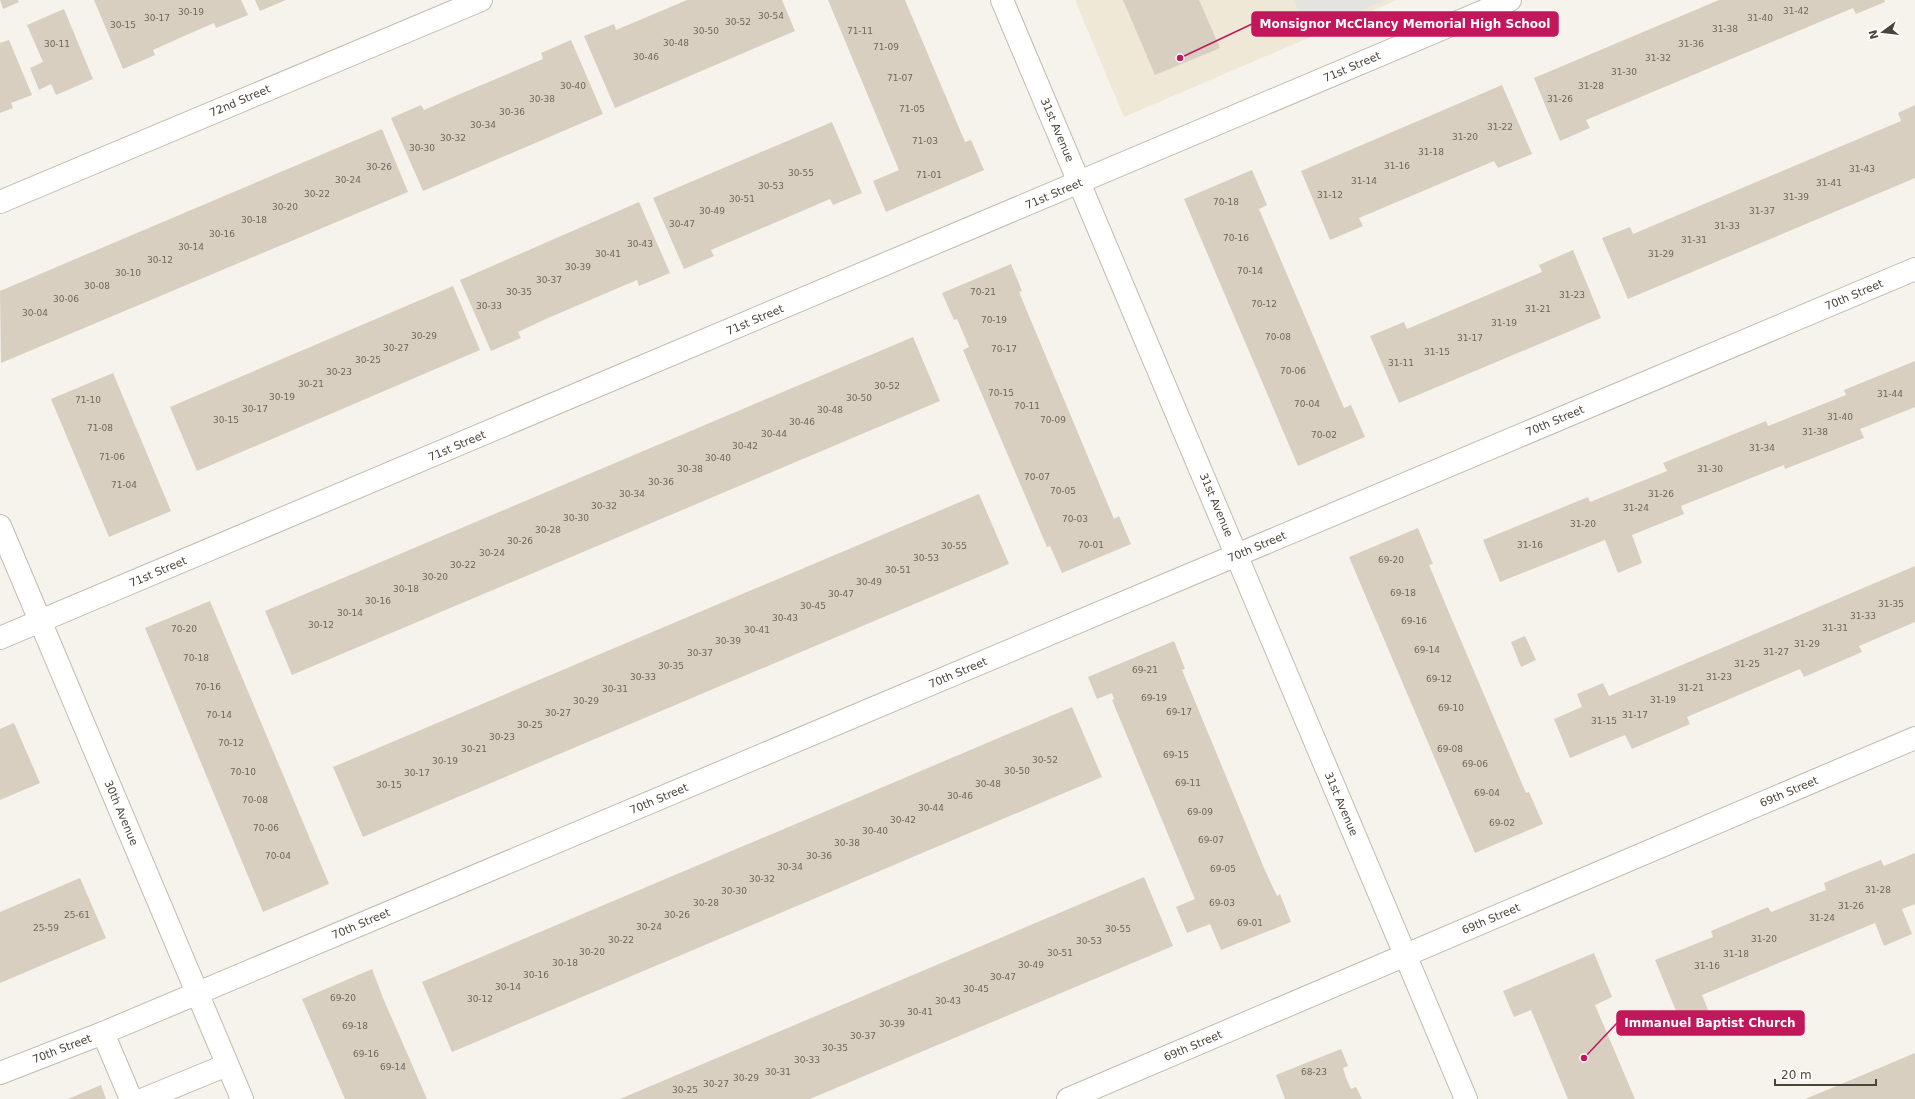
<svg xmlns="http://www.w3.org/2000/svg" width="1915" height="1099" viewBox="0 0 1915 1099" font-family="'DejaVu Sans',sans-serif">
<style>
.education{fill:#efe8d6}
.parking{fill:#e5e3e0}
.building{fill:#d8cfc1}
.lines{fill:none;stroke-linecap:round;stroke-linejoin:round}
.minor-casing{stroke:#c2bbae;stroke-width:24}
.minor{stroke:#fff;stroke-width:22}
.labels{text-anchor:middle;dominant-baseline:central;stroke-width:3;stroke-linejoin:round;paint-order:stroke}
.number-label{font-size:9px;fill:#6e675b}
.street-label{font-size:11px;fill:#4b4439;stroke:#fff}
.leader{fill:none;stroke:#c2185b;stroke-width:1.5}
.callout-dot{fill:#c2185b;stroke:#fff;stroke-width:1.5}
.callout{fill:#c2185b;stroke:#c2185b;stroke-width:1.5}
.callout-label{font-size:12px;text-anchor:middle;font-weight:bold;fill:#fff}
</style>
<rect width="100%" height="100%" fill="#f6f3ec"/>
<!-- education -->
<polygon class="education" points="1075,0 1397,0 1124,117"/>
<!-- parking -->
<polygon class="parking" points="1293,0 1385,0 1308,35"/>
<!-- building -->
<g class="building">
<polygon points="0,0 18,0 19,2 3,9"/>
<polygon points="94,0 241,0 248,15 216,28 214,23 182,37 153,50 155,55 123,69"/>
<polygon points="255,0 286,0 260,11"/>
<polygon points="687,0 782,0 795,31 615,108 584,36 614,24 616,30"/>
<polygon points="828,0 905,0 965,142 971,140 984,170 886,212 873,181 899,170"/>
<polygon points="1123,0 1199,0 1220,48 1155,75"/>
<polygon points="1719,0 1884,0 1885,2 1856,14 1853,8 1586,120 1590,128 1560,141 1534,78"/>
<polygon points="64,9 93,79 56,95 51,84 39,90 30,68 43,62 27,25"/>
<polygon points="9,40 32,95 11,103 13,108 0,113 0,43"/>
<polygon points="571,40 603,114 423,191 391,118 421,105 424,110 453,97 543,59 541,53"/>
<polygon points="1502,85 1532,154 1498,168 1494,161 1359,218 1363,226 1330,240 1301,171"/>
<polygon points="1915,105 1915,178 1628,299 1602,238 1630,227 1633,234 1901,121 1898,113"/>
<polygon points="832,122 862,193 833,205 830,199 711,250 714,256 684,269 653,198"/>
<polygon points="382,129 408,192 1,363 0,291"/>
<polygon points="1252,170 1267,205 1259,209 1344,408 1351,405 1365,437 1298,466 1184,199"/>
<polygon points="639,202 670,273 639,286 637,280 548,318 518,332 521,338 491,351 460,280"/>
<polygon points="1573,250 1601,318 1399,403 1370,336 1404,322 1407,329 1542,272 1539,265"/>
<polygon points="1011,264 1022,291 1019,292 1114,519 1119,516 1131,544 1062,573 1050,546 1047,547 963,350 969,347 957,319 954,320 942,293"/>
<polygon points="453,286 480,350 197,471 170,407"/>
<polygon points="913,337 940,401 292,675 265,611"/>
<polygon points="1915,361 1915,407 1860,429 1864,438 1785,469 1784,465 1681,506 1684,514 1632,535 1642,563 1618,573 1605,540 1500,582 1483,540 1588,497 1590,502 1667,471 1663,463 1766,421 1768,426 1846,395 1844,390"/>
<polygon points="113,373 171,511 109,537 51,399"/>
<polygon points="979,494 1009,564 363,837 333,767"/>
<polygon points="1418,528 1433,564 1429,565 1453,622 1526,793 1529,792 1543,824 1475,853 1349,557"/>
<polygon points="1915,566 1915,622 1859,646 1862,652 1804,677 1800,669 1687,717 1690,724 1632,749 1625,735 1570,758 1554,719 1582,707 1577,694 1603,683 1609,696"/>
<polygon points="210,601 329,884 263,912 145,628"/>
<polygon points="1525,636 1536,660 1521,667 1511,642"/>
<polygon points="1174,641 1185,669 1182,670 1264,868 1277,896 1280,894 1291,922 1221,950 1210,924 1187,933 1176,907 1195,899 1194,897 1112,700 1114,699 1112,693 1097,699 1088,677"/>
<polygon points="1072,707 1102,777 452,1052 422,982"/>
<polygon points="14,723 40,783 0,800 0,729"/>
<polygon points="1915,853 1915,904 1902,909 1912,934 1884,946 1875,923 1702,995 1709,1012 1681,1023 1655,960 1713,937 1711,931 1768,907 1771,912 1826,890 1824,883 1853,871 1881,860 1884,866"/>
<polygon points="1144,877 1173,946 921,1052 810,1099 620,1099"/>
<polygon points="80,878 106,938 0,983 0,912"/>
<polygon points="1594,953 1612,997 1595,1005 1635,1099 1568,1099 1531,1010 1514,1017 1503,991"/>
<polygon points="372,969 383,998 427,1099 345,1099 326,1055 302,999"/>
<polygon points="1341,1049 1348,1066 1343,1068 1346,1078 1351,1089 1356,1087 1362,1099 1285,1099 1276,1075"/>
<polygon points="1915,1053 1915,1099 1805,1099 1839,1085"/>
<polygon points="101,1085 106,1099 68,1099"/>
</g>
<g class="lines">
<defs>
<g id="minor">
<polyline points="1002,0 1466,1099"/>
<polyline points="0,202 481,0"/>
<polyline points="0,526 242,1099"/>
<polyline points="0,638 1510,0"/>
<polyline points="103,1033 131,1099"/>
<polyline points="0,1073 103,1033 1915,269"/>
<polyline points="144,1099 227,1065"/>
<polyline points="1068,1099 1915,738"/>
</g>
</defs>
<!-- minor casing -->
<use href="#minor" class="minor-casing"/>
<!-- minor -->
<use href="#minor" class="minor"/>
</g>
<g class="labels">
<!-- number labels -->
<g class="number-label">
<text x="1796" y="11">31-42</text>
<text x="191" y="12">30-19</text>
<text x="771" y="16">30-54</text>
<text x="157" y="18">30-17</text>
<text x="1760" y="18">31-40</text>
<text x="738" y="22">30-52</text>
<text x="123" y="25">30-15</text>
<text x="1725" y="29">31-38</text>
<text x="706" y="31">30-50</text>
<text x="860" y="31">71-11</text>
<text x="676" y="43">30-48</text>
<text x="57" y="44">30-11</text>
<text x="1691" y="44">31-36</text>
<text x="886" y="47">71-09</text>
<text x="646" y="57">30-46</text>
<text x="1658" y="58">31-32</text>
<text x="1624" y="72">31-30</text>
<text x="900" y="78">71-07</text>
<text x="573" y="86">30-40</text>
<text x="1591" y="86">31-28</text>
<text x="542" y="99">30-38</text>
<text x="1560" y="99">31-26</text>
<text x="912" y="109">71-05</text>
<text x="512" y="112">30-36</text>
<text x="483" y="125">30-34</text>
<text x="1500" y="127">31-22</text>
<text x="1465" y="137">31-20</text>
<text x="453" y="138">30-32</text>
<text x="925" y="141">71-03</text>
<text x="422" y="148">30-30</text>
<text x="1431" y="152">31-18</text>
<text x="1397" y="166">31-16</text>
<text x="379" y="167">30-26</text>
<text x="1862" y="169">31-43</text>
<text x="801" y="173">30-55</text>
<text x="929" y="175">71-01</text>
<text x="348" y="180">30-24</text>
<text x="1364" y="181">31-14</text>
<text x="1829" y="183">31-41</text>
<text x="771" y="186">30-53</text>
<text x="317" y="194">30-22</text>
<text x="1330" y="195">31-12</text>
<text x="1796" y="197">31-39</text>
<text x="742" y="199">30-51</text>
<text x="1226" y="202">70-18</text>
<text x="285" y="207">30-20</text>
<text x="712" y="211">30-49</text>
<text x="1762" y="211">31-37</text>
<text x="254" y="220">30-18</text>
<text x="682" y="224">30-47</text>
<text x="1727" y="226">31-33</text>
<text x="222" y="234">30-16</text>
<text x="1236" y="238">70-16</text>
<text x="1694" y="240">31-31</text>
<text x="640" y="244">30-43</text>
<text x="191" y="247">30-14</text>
<text x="608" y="254">30-41</text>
<text x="1661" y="254">31-29</text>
<text x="160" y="260">30-12</text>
<text x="578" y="267">30-39</text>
<text x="1250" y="271">70-14</text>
<text x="128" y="273">30-10</text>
<text x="549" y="280">30-37</text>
<text x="97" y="286">30-08</text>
<text x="519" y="292">30-35</text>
<text x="983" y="292">70-21</text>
<text x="1572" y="295">31-23</text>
<text x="66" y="299">30-06</text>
<text x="1264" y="304">70-12</text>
<text x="489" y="306">30-33</text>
<text x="1538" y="309">31-21</text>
<text x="35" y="313">30-04</text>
<text x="994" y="320">70-19</text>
<text x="1504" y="323">31-19</text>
<text x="424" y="336">30-29</text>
<text x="1278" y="337">70-08</text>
<text x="1470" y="338">31-17</text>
<text x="396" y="348">30-27</text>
<text x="1004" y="349">70-17</text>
<text x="1437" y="352">31-15</text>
<text x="368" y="360">30-25</text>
<text x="1401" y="363">31-11</text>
<text x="1293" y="371">70-06</text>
<text x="339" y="372">30-23</text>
<text x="311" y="384">30-21</text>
<text x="887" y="386">30-52</text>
<text x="1001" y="393">70-15</text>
<text x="1890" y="394">31-44</text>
<text x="282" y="397">30-19</text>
<text x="859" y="398">30-50</text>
<text x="88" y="400">71-10</text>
<text x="1307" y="404">70-04</text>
<text x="1027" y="406">70-11</text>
<text x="255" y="409">30-17</text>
<text x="830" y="410">30-48</text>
<text x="1840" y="417">31-40</text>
<text x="226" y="420">30-15</text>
<text x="1053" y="420">70-09</text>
<text x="802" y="422">30-46</text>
<text x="100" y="428">71-08</text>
<text x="1815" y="432">31-38</text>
<text x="774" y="434">30-44</text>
<text x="1324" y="435">70-02</text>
<text x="745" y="446">30-42</text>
<text x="1762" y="448">31-34</text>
<text x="112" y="457">71-06</text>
<text x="718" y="458">30-40</text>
<text x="690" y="469">30-38</text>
<text x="1710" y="469">31-30</text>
<text x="1037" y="477">70-07</text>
<text x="661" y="482">30-36</text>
<text x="124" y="485">71-04</text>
<text x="1063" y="491">70-05</text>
<text x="632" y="494">30-34</text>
<text x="1661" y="494">31-26</text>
<text x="604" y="506">30-32</text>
<text x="1636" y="508">31-24</text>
<text x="576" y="518">30-30</text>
<text x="1075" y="519">70-03</text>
<text x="1583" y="524">31-20</text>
<text x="548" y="530">30-28</text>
<text x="520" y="541">30-26</text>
<text x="1091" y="545">70-01</text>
<text x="1530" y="545">31-16</text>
<text x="954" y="546">30-55</text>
<text x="492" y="553">30-24</text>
<text x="926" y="558">30-53</text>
<text x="1391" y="560">69-20</text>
<text x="463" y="565">30-22</text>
<text x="898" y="570">30-51</text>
<text x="435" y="577">30-20</text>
<text x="869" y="582">30-49</text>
<text x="406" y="589">30-18</text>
<text x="1403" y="593">69-18</text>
<text x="841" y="594">30-47</text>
<text x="378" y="601">30-16</text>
<text x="1891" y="604">31-35</text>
<text x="813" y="606">30-45</text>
<text x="350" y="613">30-14</text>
<text x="1863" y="616">31-33</text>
<text x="785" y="618">30-43</text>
<text x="1414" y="621">69-16</text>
<text x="321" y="625">30-12</text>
<text x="1835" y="628">31-31</text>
<text x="184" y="629">70-20</text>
<text x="757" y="630">30-41</text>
<text x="728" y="641">30-39</text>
<text x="1807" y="644">31-29</text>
<text x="1427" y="650">69-14</text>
<text x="1776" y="652">31-27</text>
<text x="700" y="653">30-37</text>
<text x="196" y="658">70-18</text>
<text x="1747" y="664">31-25</text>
<text x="671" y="666">30-35</text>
<text x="1145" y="670">69-21</text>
<text x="643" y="677">30-33</text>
<text x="1719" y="677">31-23</text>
<text x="1439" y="679">69-12</text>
<text x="208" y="687">70-16</text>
<text x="1691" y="688">31-21</text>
<text x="615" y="689">30-31</text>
<text x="1154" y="698">69-19</text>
<text x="1663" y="700">31-19</text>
<text x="586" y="701">30-29</text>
<text x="1451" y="708">69-10</text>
<text x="1179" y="712">69-17</text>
<text x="558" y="713">30-27</text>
<text x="219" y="715">70-14</text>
<text x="1635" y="715">31-17</text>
<text x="1604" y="721">31-15</text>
<text x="530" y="725">30-25</text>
<text x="502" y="737">30-23</text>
<text x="231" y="743">70-12</text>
<text x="474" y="749">30-21</text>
<text x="1450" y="749">69-08</text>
<text x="1176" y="755">69-15</text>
<text x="1045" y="760">30-52</text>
<text x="445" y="761">30-19</text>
<text x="1475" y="764">69-06</text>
<text x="1017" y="771">30-50</text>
<text x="243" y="772">70-10</text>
<text x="417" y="773">30-17</text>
<text x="1188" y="783">69-11</text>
<text x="988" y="784">30-48</text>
<text x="389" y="785">30-15</text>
<text x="1487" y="793">69-04</text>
<text x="960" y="796">30-46</text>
<text x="255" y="800">70-08</text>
<text x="931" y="808">30-44</text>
<text x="1200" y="812">69-09</text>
<text x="903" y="820">30-42</text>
<text x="1502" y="823">69-02</text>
<text x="266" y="828">70-06</text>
<text x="875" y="831">30-40</text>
<text x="1211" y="840">69-07</text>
<text x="847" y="843">30-38</text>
<text x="278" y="856">70-04</text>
<text x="819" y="856">30-36</text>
<text x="790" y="867">30-34</text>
<text x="1223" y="869">69-05</text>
<text x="762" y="879">30-32</text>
<text x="1878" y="890">31-28</text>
<text x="734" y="891">30-30</text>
<text x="706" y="903">30-28</text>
<text x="1222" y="903">69-03</text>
<text x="1851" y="906">31-26</text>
<text x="77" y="915">25-61</text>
<text x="677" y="915">30-26</text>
<text x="1822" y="918">31-24</text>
<text x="1250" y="923">69-01</text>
<text x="649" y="927">30-24</text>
<text x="46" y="928">25-59</text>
<text x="1118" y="929">30-55</text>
<text x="1764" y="939">31-20</text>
<text x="621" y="940">30-22</text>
<text x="1089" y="941">30-53</text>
<text x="592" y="952">30-20</text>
<text x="1060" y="953">30-51</text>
<text x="1736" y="954">31-18</text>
<text x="565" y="963">30-18</text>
<text x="1031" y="965">30-49</text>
<text x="1707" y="966">31-16</text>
<text x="536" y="975">30-16</text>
<text x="1003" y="977">30-47</text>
<text x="508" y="987">30-14</text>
<text x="976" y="989">30-45</text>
<text x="343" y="998">69-20</text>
<text x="480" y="999">30-12</text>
<text x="948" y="1001">30-43</text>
<text x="920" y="1012">30-41</text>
<text x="892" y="1024">30-39</text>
<text x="355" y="1026">69-18</text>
<text x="863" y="1036">30-37</text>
<text x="835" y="1048">30-35</text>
<text x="366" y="1054">69-16</text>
<text x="807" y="1060">30-33</text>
<text x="393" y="1067">69-14</text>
<text x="778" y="1072">30-31</text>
<text x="1314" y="1072">68-23</text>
<text x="746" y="1078">30-29</text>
<text x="716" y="1084">30-27</text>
<text x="685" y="1090">30-25</text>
</g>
<!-- street labels -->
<g class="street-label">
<text transform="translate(1352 67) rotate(-23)">71st Street</text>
<text transform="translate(240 101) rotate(-23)">72nd Street</text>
<text transform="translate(1057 130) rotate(67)">31st Avenue</text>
<text transform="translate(1054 194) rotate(-23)">71st Street</text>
<text transform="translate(1854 295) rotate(-23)">70th Street</text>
<text transform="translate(755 320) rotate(-23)">71st Street</text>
<text transform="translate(1555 421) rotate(-23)">70th Street</text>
<text transform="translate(457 446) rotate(-23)">71st Street</text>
<text transform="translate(1216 505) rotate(67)">31st Avenue</text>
<text transform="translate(1257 547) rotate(-23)">70th Street</text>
<text transform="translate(158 572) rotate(-23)">71st Street</text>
<text transform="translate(958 673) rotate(-23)">70th Street</text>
<text transform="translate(1789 792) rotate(-23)">69th Street</text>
<text transform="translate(659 799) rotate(-23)">70th Street</text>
<text transform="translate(1341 804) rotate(67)">31st Avenue</text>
<text transform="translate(121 813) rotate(67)">30th Avenue</text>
<text transform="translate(1491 919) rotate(-23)">69th Street</text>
<text transform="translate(361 924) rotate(-23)">70th Street</text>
<text transform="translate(1193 1046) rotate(-23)">69th Street</text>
<text transform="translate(62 1049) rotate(-21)">70th Street</text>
</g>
</g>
<!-- callouts -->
<path class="leader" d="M1180 58L1252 24M1584 1058L1617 1023"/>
<g class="callout-dot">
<circle cx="1180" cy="58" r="4"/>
<circle cx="1584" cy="1058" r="4"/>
</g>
<g class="callout">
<rect x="1252" y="12" width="306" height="24" rx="4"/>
<rect x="1617" y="1011" width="187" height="24" rx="4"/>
</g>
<g class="callout-label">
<text x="1405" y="28">Monsignor McClancy Memorial High School</text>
<text x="1710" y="1027">Immanuel Baptist Church</text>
</g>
<!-- north arrow -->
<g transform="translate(1883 32) rotate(255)" stroke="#ffffff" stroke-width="3" paint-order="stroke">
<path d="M0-3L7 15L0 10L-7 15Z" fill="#4b4439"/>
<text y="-6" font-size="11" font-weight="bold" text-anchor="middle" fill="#4b4439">N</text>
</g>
<!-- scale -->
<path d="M1775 1079v6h101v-6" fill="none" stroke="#4b4439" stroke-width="2"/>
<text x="1781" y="1079" font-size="12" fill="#4b4439" stroke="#ffffff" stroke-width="3" paint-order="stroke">20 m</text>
</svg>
